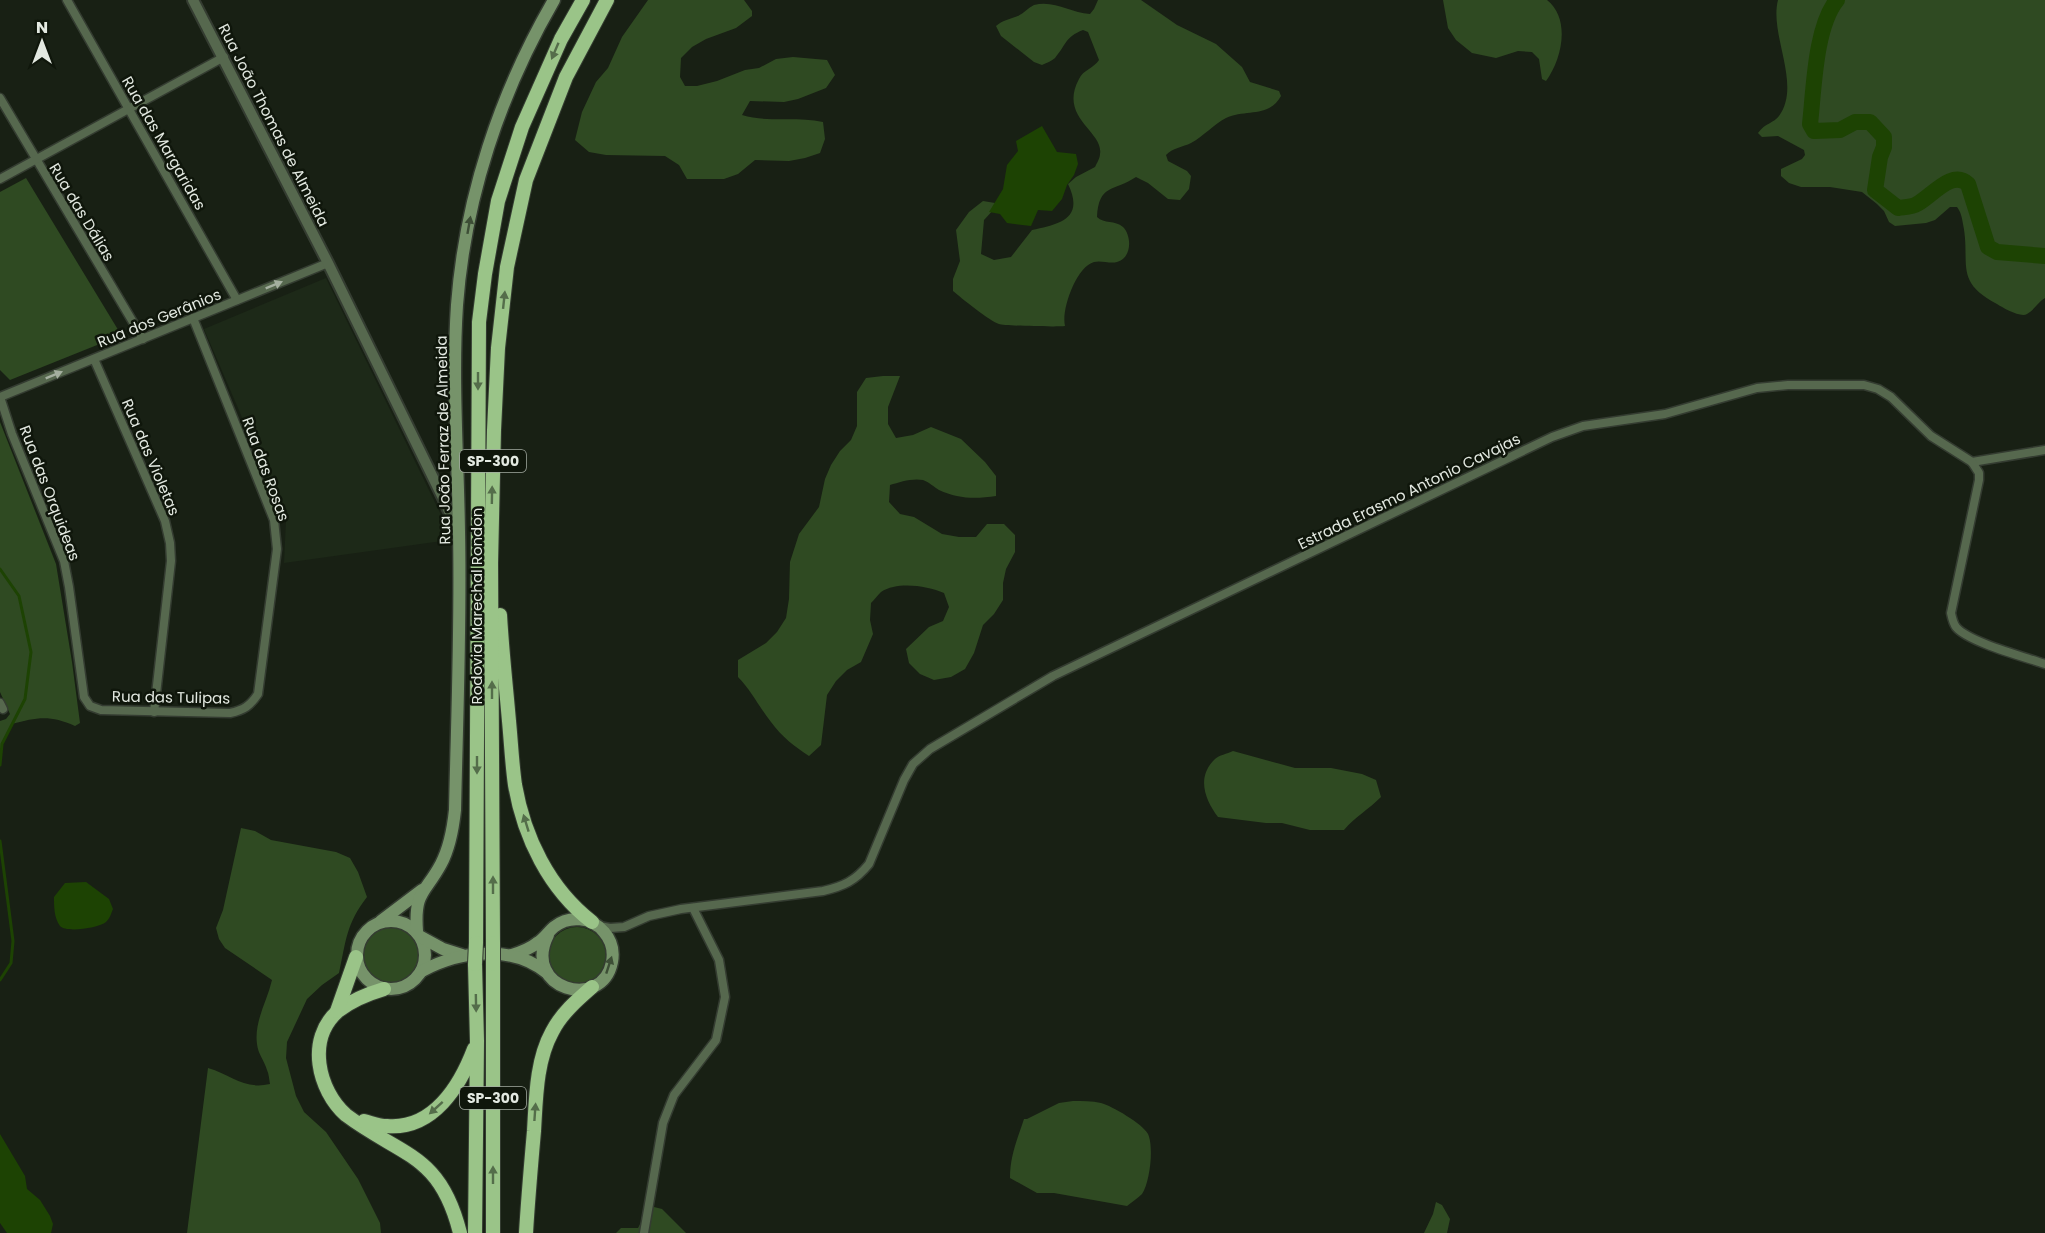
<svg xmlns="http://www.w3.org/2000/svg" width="2045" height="1233" viewBox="0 0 2045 1233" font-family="Poppins,sans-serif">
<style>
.built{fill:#1d2918}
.green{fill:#2f4a22}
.water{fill:#1d4303}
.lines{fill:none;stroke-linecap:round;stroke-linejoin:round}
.stream{stroke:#1d4303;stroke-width:3}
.river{stroke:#1d4303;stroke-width:16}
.minor-casing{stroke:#343c31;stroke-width:11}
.tertiary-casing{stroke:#343c31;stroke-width:14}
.secondary-casing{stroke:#343c31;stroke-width:15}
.trunk-casing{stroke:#343c31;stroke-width:16}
.minor{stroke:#56684e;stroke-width:8}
.tertiary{stroke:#56684e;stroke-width:10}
.secondary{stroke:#76936a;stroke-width:12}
.trunk{stroke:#9ac488;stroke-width:14}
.trunk-bridge-casing{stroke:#343c31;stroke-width:16;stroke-linecap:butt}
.trunk-bridge{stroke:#9ac488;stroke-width:14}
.oneway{fill:#546d4a}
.oneway2{fill:#3d4e36}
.oneway3{fill:#a4af9f}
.labels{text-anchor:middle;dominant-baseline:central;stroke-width:5;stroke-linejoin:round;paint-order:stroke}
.shield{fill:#0f160b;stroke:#a3aaa1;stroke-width:1.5}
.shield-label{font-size:14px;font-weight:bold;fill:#e3e9e1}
.street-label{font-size:15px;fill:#e3e9e1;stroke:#0f160b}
</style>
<rect width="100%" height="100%" fill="#182014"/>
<!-- built -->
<polygon class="built" points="326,278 442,517 442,541 284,563 286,520 204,329"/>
<!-- green -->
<g class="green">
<path d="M648,0H744L752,11V16L736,28L706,39L692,47L681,58L680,77L685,86H697L717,81L745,70L759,68L776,59L793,57L827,60L835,75L826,88L798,99L784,102L750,101L742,115C768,123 796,116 823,122L825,139L820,153L805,158L789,161L755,160L738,174L724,179H687L679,165L665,156L606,155L589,152L575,140L582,112L596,82L608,68L622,37Z"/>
<path d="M1098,0H1141L1177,25L1216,44L1242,67L1250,82L1279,91L1281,96C1269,118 1246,109 1226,118C1214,124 1204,136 1191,143C1183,147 1172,148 1166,155L1168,161L1187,171L1191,176L1189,189L1180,200L1168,199L1148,183L1136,177C1113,192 1099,184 1097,217C1104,224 1115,220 1123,227C1132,236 1132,258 1117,262C1110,264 1101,260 1094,262C1076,267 1061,310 1065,326C1059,327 1004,326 999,324C991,322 960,297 953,291V279L960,261L956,230L969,212L983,201L995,203L996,207L984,220L981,254L994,260L1011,257L1032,230C1059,224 1085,219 1068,184L1076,177L1095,167C1097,163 1100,158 1100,154C1104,131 1058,118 1079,79C1083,70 1094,68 1099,60L1088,32L1083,30C1065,37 1066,45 1055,58C1052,61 1046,63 1042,65L1034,62L1001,36L996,26C1003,20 1010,19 1018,16C1024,13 1028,8 1034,5C1055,0 1070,13 1090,14L1094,9Z"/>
<path d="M1443,0H1547C1571,19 1562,59 1546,81L1542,79L1539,59L1532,52L1518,51L1496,58L1472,53L1456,40L1448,28Z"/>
<path d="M1778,0H2045V298C2038,302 2034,310 2027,314C2021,318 2003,308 1997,304C1953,281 1971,263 1963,224C1962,218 1961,212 1957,207H1950L1935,220L1926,223L1895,226L1889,222L1884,211L1877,204L1862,192L1830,187H1801L1789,183L1781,176V169L1802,159L1805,155L1804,150L1778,136L1762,137L1758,133C1765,123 1774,123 1779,116C1802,84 1769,35 1778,0Z"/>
<polygon points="26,178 120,333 112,339 10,380 0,370 0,192"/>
<path d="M883,376H900L888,407V424L896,438L913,435L931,427L961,439L985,462L996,476V496C976,499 958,499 939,490C934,487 929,482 923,480C912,478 900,482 890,485L889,502L900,514L914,517L942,534L959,537H976L987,524H1004L1015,535V552L1006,569L1003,583V600L994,614L983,625L974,653L965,669L951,677L934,680L920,674L909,663L906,649L929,627L943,621L949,607L944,593C927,586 898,581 881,592C878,595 874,600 871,603L870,620L873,634L861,662L847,670L836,681L827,695L821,745L809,756C795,747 781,736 771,722C759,707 751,690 738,677V660L766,643L777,632L786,618L789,599L790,562L799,534L819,507L825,479L831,465L840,451L851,440L857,426V392L866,378Z"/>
<path d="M0,422L56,564L72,662L80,723L75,726C51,715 37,717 12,724L2,744L0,765V721L6,719L10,714L0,692Z"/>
<path d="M1233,751L1295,768H1331L1362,774L1376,780L1381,797C1369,809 1355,817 1344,830H1310L1282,823H1266L1218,817C1205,800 1196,777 1215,759C1219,755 1227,754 1233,751Z"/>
<path d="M241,828L255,831L271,840L336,852L350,858L358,872L367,897C346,924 346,941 339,973L322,985L307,999L287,1042L286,1058L296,1096L304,1112L326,1132L358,1179L380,1223L381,1233H187L208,1068C232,1075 244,1090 270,1084C269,1079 269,1074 267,1070C264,1060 258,1054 257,1044C254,1021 267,1002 272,980L225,948L219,939L216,928L223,910Z"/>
<circle cx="391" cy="954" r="29"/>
<circle cx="577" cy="956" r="29"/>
<path d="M1073,1101C1082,1101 1092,1101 1101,1103C1112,1106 1143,1124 1148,1134C1154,1147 1150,1182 1142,1194C1138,1198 1132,1202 1127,1206L1054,1193H1037L1010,1178C1010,1156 1017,1140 1024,1119H1027L1059,1103Z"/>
<polygon points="1436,1202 1442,1205 1450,1219 1447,1233 1424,1233 1433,1214"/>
<polygon points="654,1207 662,1209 686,1233 616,1233 621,1228 638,1228 647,1211"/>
</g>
<!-- water -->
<g class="water">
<polygon points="1042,126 1057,152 1076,154 1078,164 1074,175 1067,185 1062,199 1052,211 1038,210 1031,226 1007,223 1000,214 989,212 1003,189 1007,165 1018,151 1016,141"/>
<path d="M86,882L109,899L113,909C111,914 110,918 106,922C99,928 66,933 60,926C54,918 54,906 54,897L65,883Z"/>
<polygon points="0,1134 25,1176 27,1189 40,1200 50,1216 53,1224 51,1233 7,1233 0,1223"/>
</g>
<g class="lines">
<!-- stream -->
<g class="stream">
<polyline points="0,569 19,596 31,652 25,699 2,744 0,765"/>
<polyline points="0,841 13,941 11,963 0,980"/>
</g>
<!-- river -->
<path class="river" d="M1837,0C1815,27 1814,89 1810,124L1814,131L1840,130L1855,122H1870L1884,137V147L1880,157L1875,190L1898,208C1904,207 1912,207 1917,204C1932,196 1952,169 1968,184L1988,247L1997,252L2045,256"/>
<defs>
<g id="minor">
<polyline points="67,0 237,300"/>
<polyline points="0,98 143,339"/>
<polyline points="0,179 224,57"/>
<polyline points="94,359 165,521 170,543 171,561 154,712"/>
<path d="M0,397L12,434L64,561L69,587L84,697L90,706L101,710L230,713C244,710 250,706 258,694L277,549L274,520L193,318"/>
<polyline points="0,397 328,263"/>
<polyline points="1972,462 2045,450"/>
<polyline points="0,703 3,709"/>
<path d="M599,926L610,928L624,927L649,916L681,909L823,891C844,886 855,881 869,864L904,780L913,764L930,749L1053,676L1552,437L1583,426L1665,414L1757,388L1788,385H1864L1878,389L1891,397L1931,436L1972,462L1979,473V480L1951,613C1952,618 1953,623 1956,627C1968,642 2025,657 2045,664"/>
<polyline points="644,1233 663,1123 674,1095 716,1040 725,997 719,960 693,908"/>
</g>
<polyline id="tertiary" points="193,0 328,263 443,498 458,532"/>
<g id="secondary">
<circle cx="391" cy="955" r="34"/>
<polyline points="381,921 422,890"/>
<path d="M417,931C414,891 425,894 441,864C450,847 453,829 455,810C457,718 461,625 459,532C458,457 452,381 457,305C465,198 500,93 554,0"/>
<polyline points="421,937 443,949 462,955"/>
<path d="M512,955C521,952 530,949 537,943C544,939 548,932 554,927C569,915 592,917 604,932C611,940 614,951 612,962C602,1012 521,989 548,935"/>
<path d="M422,971C459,951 512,944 547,973"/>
</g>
<g id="trunk">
<path d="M500,615C502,651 506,686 509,721C511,742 512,764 515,785C524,837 549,889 592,922"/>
<polyline points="476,943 479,322 485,274 498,201 522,127 561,39 583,0"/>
<polyline points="493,943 491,563 494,430 498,348 507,267 526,180 566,77 607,0"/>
<path d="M384,989C367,994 352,1000 338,1011C306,1039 318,1090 346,1115C402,1157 440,1153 460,1233"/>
<polyline points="337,1011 356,957"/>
<path d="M364,1121C372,1123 379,1126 387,1126C433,1130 460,1086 474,1049"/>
<polyline points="475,1233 477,1041 475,964"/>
<polyline points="493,1233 493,964"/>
<path d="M526,1233C528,1199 531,1165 534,1131C536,1099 536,1061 552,1032C561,1014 577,1000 592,987"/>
</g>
</defs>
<!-- minor casing -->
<use href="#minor" class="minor-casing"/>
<!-- tertiary casing -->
<use href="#tertiary" class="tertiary-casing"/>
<!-- secondary casing -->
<use href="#secondary" class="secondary-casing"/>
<!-- trunk casing -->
<use href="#trunk" class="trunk-casing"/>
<!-- minor -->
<use href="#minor" class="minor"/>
<!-- tertiary -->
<use href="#tertiary" class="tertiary"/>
<!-- secondary -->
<use href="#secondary" class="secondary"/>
<!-- trunk -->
<use href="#trunk" class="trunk"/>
<defs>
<g id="trunk-bridge">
<polyline points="475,964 476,943"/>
<polyline points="493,964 493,943"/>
</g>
</defs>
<!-- trunk-bridge casing -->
<use href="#trunk-bridge" class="trunk-bridge-casing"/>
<!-- trunk-bridge -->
<use href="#trunk-bridge" class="trunk-bridge"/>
</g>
<!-- one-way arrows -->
<defs><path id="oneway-solid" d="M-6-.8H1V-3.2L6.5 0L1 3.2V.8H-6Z" transform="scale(1.5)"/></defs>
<g class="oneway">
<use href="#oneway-solid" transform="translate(555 51) rotate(113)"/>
<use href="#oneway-solid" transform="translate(504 300) rotate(-84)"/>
<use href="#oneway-solid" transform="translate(478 381) rotate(90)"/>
<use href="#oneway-solid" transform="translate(492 495) rotate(-89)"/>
<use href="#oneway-solid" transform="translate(492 690) rotate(-90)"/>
<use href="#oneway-solid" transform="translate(477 765) rotate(90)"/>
<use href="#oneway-solid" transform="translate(526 823) rotate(-107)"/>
<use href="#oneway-solid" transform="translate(493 885) rotate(-90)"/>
<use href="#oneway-solid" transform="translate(476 1003) rotate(89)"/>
<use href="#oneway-solid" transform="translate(436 1108) rotate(138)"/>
<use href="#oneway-solid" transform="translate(535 1112) rotate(-86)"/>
<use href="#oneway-solid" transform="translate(493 1175) rotate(-90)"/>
</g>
<g class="oneway2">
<use href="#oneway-solid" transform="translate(469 225) rotate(-80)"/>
<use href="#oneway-solid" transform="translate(609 965) rotate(-72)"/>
</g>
<g class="oneway3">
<use href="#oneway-solid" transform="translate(274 285) rotate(-22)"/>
<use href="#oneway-solid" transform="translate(54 375) rotate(-22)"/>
</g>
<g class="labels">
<!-- shield labels -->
<g class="shield">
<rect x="460" y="450" width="66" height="22" rx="4.5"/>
<rect x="460" y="1087" width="66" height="22" rx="4.5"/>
</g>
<g class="shield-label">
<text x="493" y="461">SP-300</text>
<text x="493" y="1098">SP-300</text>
</g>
<!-- street labels -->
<g class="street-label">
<text transform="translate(274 125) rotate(63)">Rua João Thomas de Almeida</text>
<text transform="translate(164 143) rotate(60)">Rua das Margaridas</text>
<text transform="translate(82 212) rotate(59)">Rua das Dálias</text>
<text transform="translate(159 318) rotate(-22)">Rua dos Gerânios</text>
<text transform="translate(443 440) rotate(-91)">Rua João Ferraz de Almeida</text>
<text transform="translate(151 457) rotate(67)">Rua das Violetas</text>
<text transform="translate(266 469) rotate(70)">Rua das Rosas</text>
<text transform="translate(1409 491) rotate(-26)">Estrada Erasmo Antonio Cavajas</text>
<text transform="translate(50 493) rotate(69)">Rua das Orquideas</text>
<text transform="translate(476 606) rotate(-90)">Rodovia Marechal Rondon</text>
<text transform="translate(171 697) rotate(1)">Rua das Tulipas</text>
</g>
</g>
<!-- north arrow -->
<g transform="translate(42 42)" stroke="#0f160b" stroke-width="4.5" paint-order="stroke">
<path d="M0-4.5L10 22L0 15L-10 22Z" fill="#e3e9e1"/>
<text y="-9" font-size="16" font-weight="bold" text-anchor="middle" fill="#e3e9e1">N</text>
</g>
</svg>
